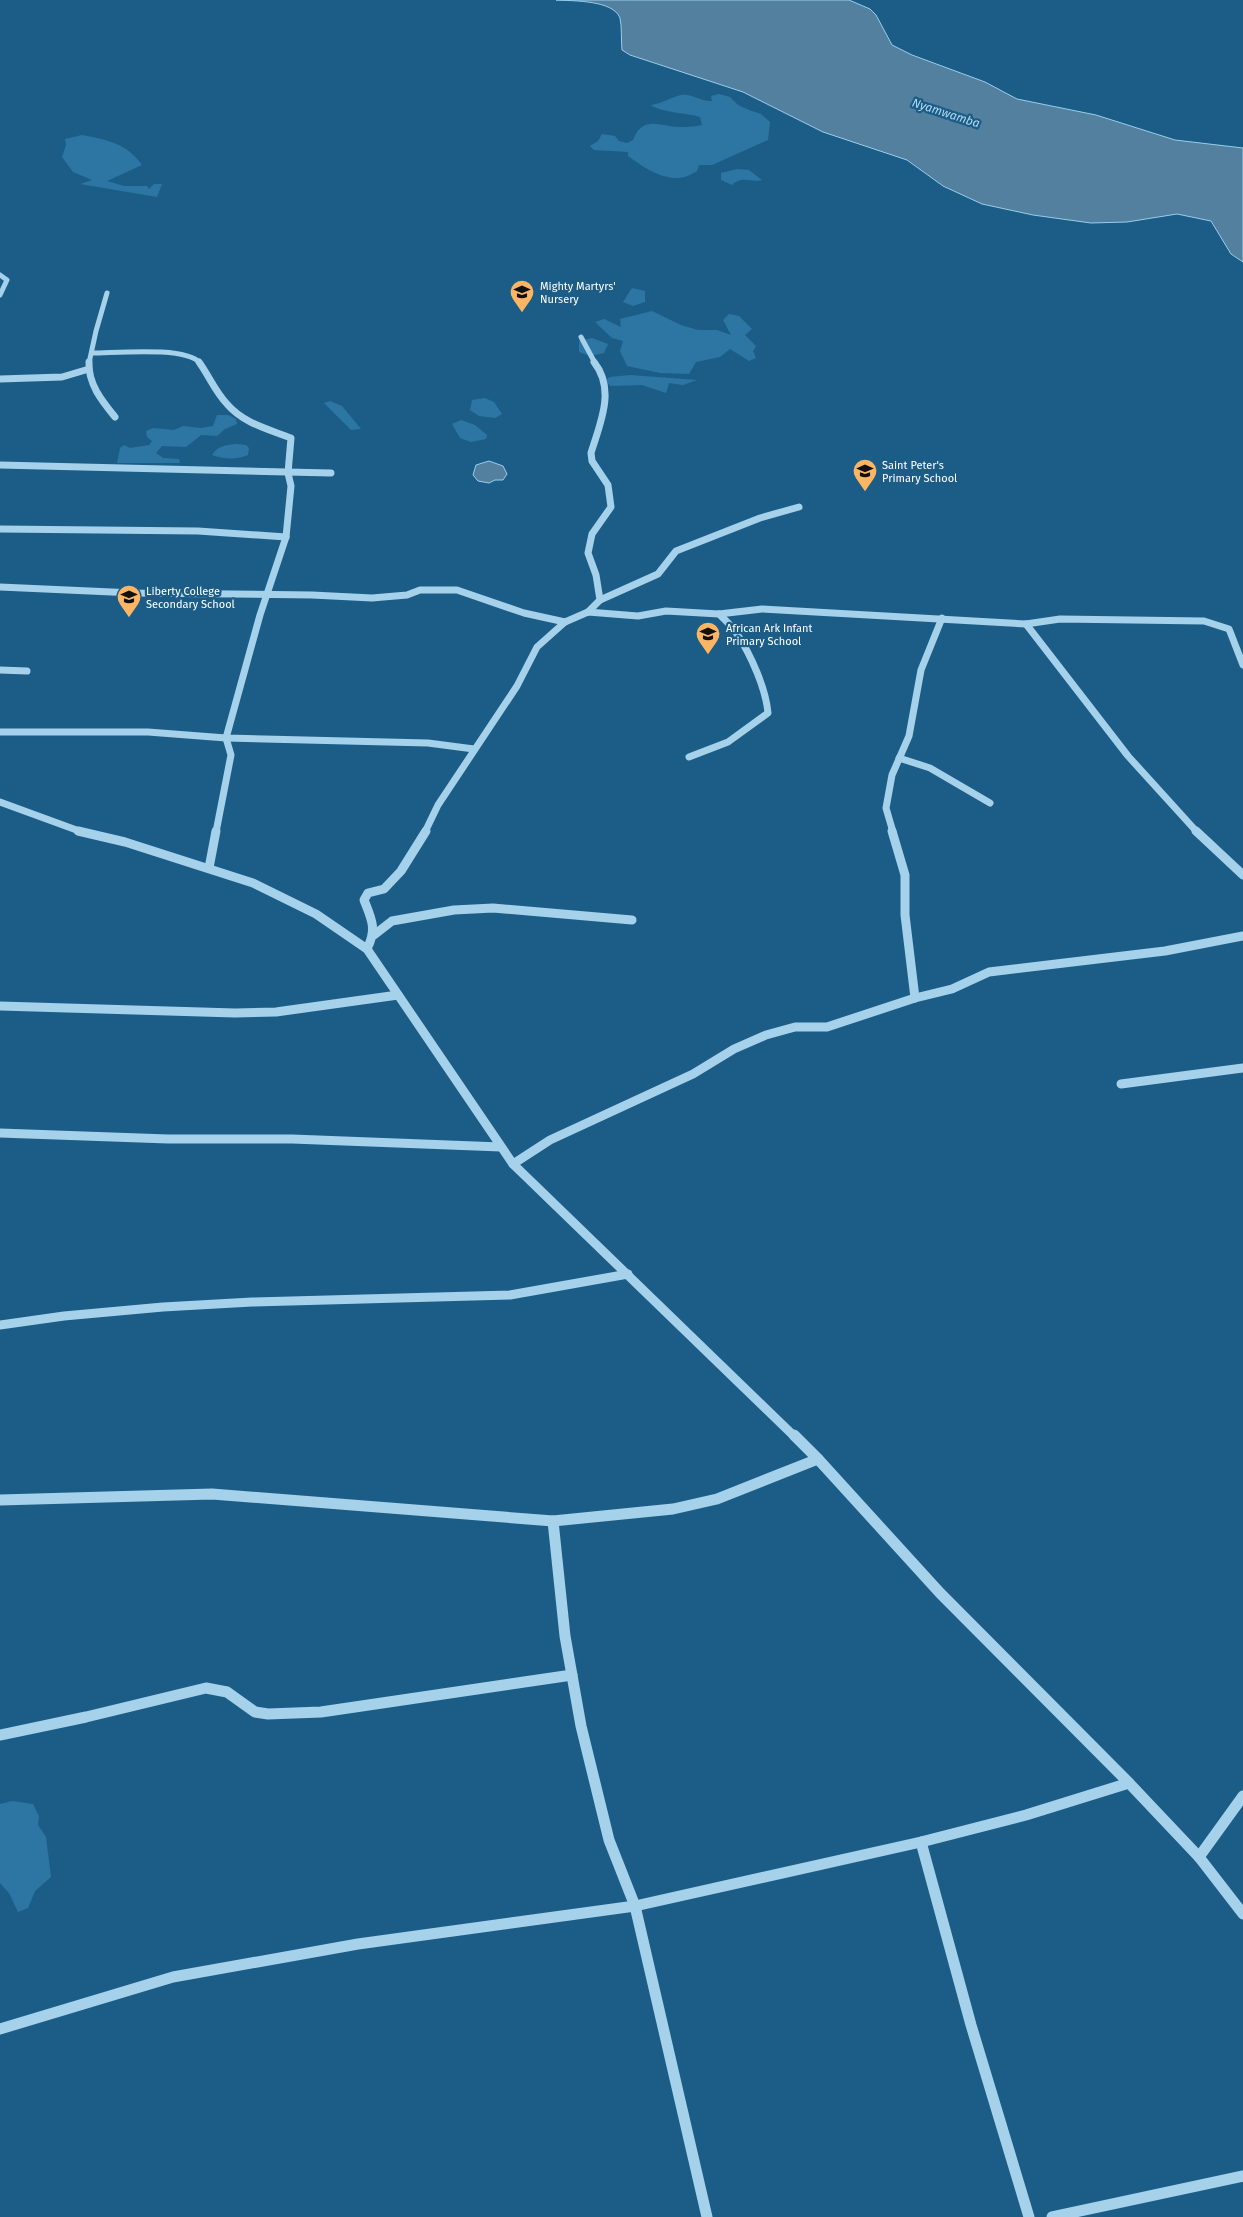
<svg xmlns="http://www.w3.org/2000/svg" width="1243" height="2217" viewBox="0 0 1243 2217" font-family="'Fira Sans',sans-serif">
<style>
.green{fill:#2d76a4}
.water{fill:#52809e;stroke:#98ceed}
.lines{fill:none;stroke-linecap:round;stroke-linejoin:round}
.minor-far3{stroke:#a5d1eb;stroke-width:5}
.minor-far2{stroke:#a5d1eb;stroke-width:7}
.minor-far1{stroke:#a5d1eb;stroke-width:9}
.minor{stroke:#a5d1eb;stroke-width:11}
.labels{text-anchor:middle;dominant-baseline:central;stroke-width:4.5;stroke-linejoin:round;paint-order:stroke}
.far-poi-label{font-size:11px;fill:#fff;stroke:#1c5d87;text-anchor:start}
.far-water-label{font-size:12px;font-style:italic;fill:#b1daf3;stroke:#1c5d87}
</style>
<rect width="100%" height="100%" fill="#1c5d87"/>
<!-- green -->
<g class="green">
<path d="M719,94L730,97L738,105L749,110L761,114L770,122L768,140L712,165H699L697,171C692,174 685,178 679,178C660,179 642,166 628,156V152L594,150L590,146L598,141L602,134L615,136L619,141L627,143L633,140C642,116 658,125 677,127C686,127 693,127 702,125L700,117C687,113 658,112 651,105C664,103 671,97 681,95C692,93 701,102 712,101L711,96Z"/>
<path d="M82,135C108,140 126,143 142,165L107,181L124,186H147L149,189L154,184H162L157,197L80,184L92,180L73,172L62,157L66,145L65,139Z"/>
<path d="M737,169L749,170L762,180C750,183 743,175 732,185L721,180V173Z"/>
<polygon points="632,288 645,291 645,302 633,306 623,302"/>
<polygon points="652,311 681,325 698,330 717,330 731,335 723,320 729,314 739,316 752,329 745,335 756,346 753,351 756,358 749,361 730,349 720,357 696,362 689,374 660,373 627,366 620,351 623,341 612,338 595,322 604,319 621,327 620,319"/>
<polygon points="592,338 608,344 604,353 590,356 579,352 579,341"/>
<polygon points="630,375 697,380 683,385 669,383 666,393 642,385 611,386 604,381 610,377"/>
<polygon points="485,398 494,402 502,414 495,418 479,416 470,410 472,400"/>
<polygon points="330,401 342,406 361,429 351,430 324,403"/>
<polygon points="217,415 228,415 236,419 237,424 225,429 217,436 201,435 186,447 162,446 156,453 163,458 179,459 180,463 117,463 120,448 124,445 130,448 149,445 152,441 147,437 146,431 153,428 174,430 183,426 201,428 213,426"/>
<polygon points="461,420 475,425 487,435 486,439 471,442 460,438 452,424"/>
<path d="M237,444L246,445L249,448L248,455C236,460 224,459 212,455C218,445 227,445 237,444Z"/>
<polygon points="12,1801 33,1804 39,1816 38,1825 46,1837 51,1877 35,1891 28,1908 18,1912 9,1893 0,1883 0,1804"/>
</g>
<!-- water -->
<g class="water">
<path d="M556,0H849L870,9L876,15L892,45L912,55L985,82L1017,99L1096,115L1175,140L1243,148V262L1231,254L1211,221L1177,214L1127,222L1091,223L1033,215L982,204L943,186L907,160L823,132L743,92L630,55L622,50C621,40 622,27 620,18C613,0 574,1 556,0Z"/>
<polygon points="489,461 503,466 507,474 503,480 495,480 489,483 478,481 473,475 476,465"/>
</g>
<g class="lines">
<!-- minor-far3 -->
<g class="minor-far3">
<polyline points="0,275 7,280 0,295"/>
<polyline points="581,337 595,363"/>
<path d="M92,353C116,353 185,346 200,363"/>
<polyline points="89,363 96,331 107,293"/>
</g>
<!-- minor-far2 -->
<g class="minor-far2">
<path d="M89,362C88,384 102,401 115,417"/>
<path d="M199,362C209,376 215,391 227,404C243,423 268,429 291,438L288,473L291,486L286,537L260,615L226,738L231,755L216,832"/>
<polyline points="0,379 62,377 89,369"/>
<polyline points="0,465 331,473"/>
<polyline points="0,529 198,531 286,537"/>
<polyline points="0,587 134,593 312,595 372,598 407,595 420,590 457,590 524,613 565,622"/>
<polyline points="600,600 658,574 676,551 760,518 799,507"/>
<path d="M588,612L600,600L596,575L588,553L592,534L611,507L608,485L592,461L591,453C600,423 616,390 594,362"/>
<polyline points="1026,624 1128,756 1197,832"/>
<polyline points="0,670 27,671"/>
<polyline points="0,732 148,732 226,738 428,743 474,749"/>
<path d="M689,757L728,742L768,713C766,689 751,655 737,634C733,627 725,620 719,614"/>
<polyline points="899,758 930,768 990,803"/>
<polyline points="0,802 82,832"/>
<polyline points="425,832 438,805 517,686 537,647 565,622 588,612 638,616 666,611 719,614 762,609 1026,624 1060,619 1204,621 1229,629 1243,665"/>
<polyline points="893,832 886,808 892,775 909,736 921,670 942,618"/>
</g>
<!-- minor-far1 -->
<g class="minor-far1">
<polyline points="78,831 125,842 253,883 316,914 367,949 513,1164 795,1437"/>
<polyline points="892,831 905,875 905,915 915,998"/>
<polyline points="1196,831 1243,875"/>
<polyline points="209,868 216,831"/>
<polyline points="374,935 392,921 454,910 493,908 632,920"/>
<path d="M367,949C377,929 372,920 364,900L368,893L384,889L401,871L426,831"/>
<polyline points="0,1006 235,1013 276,1012 398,995"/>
<polyline points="1121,1084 1243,1068"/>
<polyline points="0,1133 168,1139 292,1139 501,1147"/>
<polyline points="513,1164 550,1140 693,1074 734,1049 766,1035 795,1027 827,1027 915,998 952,989 989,972 1165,951 1243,936"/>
<polyline points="0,1325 64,1316 163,1307 252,1302 510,1295 628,1274"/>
</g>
<!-- minor -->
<g class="minor">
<polyline points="794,1435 818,1459 940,1593 1129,1783 1199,1857 1243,1914"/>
<polyline points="0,1500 212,1494 553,1521 673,1509 717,1499 818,1459"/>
<polyline points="553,1521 565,1636 581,1726 609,1840 635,1906 707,2217"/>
<polyline points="0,1735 86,1717 206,1688 227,1692 255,1712 268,1714 321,1712 572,1675"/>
<polyline points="921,1842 971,2025 1029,2217"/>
<polyline points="1199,1857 1243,1796"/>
<polyline points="0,2029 173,1977 358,1944 635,1906 921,1842 1026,1815 1129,1783"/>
<polyline points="1052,2217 1243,2176"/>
</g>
</g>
<!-- icons -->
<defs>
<symbol id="school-pin" viewBox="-11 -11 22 30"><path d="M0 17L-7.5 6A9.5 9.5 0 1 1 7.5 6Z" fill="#fcb663" stroke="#1c5d87"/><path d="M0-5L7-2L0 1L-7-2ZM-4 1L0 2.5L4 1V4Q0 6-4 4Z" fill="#111"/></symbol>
<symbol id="university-pin" viewBox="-11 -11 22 30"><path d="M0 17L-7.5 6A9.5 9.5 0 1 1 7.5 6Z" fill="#fcb663" stroke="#1c5d87"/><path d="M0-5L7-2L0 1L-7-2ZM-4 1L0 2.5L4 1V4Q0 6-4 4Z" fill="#111"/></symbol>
</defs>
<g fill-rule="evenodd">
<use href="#school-pin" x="508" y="278" width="28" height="38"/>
<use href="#school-pin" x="851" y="457" width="28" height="38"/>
<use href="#university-pin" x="115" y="583" width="28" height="38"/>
<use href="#school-pin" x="694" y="620" width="28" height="38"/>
</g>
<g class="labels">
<!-- far-poi labels -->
<g class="far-poi-label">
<text x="540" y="286">Mighty Martyrs'<tspan x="540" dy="13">Nursery</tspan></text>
<text x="882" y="465">Saint Peter's<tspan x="882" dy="13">Primary School</tspan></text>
<text x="146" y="591">Liberty College<tspan x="146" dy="13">Secondary School</tspan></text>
<text x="726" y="628">African Ark Infant<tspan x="726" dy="13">Primary School</tspan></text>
</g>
<!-- far-water labels -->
<g class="far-water-label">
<text transform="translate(946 113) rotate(18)">Nyamwamba</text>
</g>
</g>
</svg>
